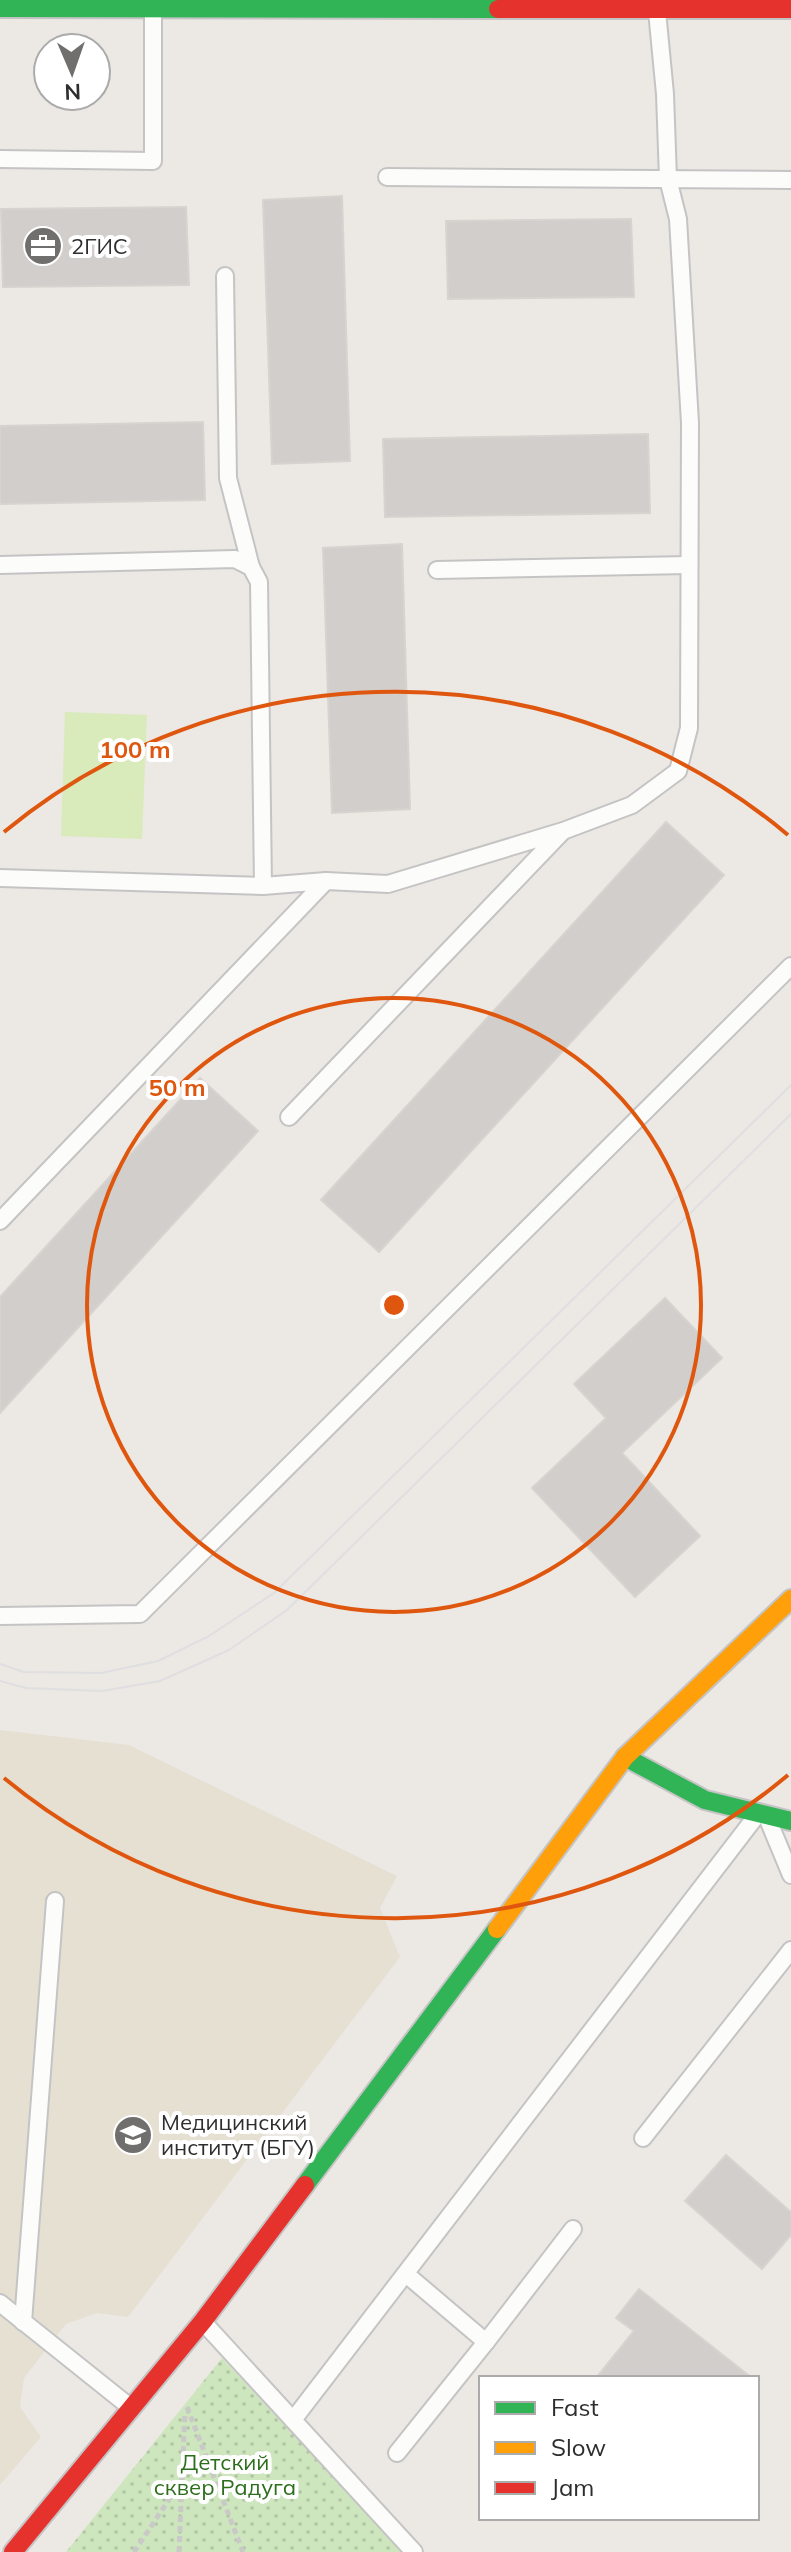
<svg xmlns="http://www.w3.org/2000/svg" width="791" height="2552" viewBox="0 0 791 2552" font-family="Mulish,sans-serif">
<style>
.education{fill:#e6e0d3}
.park{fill:url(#park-dots)}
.pitch{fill:#d9eabb}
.building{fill:#d1cecb;stroke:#d7d4d0;stroke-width:2}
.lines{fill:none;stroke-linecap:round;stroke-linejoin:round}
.lane-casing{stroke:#c5c4c5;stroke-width:20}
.fast-casing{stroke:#c5c4c5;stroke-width:22}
.slow-casing{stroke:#c5c4c5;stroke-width:22}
.jam-casing{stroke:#c5c4c5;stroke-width:22}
.path{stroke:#c9c9c8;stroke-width:5;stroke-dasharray:6 4;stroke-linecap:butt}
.lane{stroke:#fcfcfb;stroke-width:16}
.fast{stroke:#30b455;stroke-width:18}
.slow{stroke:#ff9f0a;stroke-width:18}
.jam{stroke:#e5322d;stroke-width:18}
.tram{stroke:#dfdfe1;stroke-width:2}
.ring{fill:none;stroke:#df570e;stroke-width:4}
.labels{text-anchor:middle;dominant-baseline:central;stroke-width:8;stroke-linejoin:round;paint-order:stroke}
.poi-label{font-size:22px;fill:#2e2e2e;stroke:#fff;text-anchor:start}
.park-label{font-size:22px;fill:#2c6e1b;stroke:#fff}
.centre{fill:#df570e;stroke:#fff;stroke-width:4}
.ring-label{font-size:24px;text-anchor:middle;font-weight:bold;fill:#df570e;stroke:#fff;stroke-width:8;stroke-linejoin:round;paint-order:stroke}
</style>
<defs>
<pattern id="park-dots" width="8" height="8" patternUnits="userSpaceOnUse" patternTransform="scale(2)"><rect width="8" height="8" fill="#cee6be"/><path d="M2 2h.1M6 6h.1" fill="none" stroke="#b1c6a4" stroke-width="1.8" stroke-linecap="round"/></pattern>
</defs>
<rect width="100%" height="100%" fill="#ece8e4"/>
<!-- education -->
<polygon class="education" points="0,1730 129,1745 397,1876 380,1908 400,1957 128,2317 97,2313 66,2324 24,2378 20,2407 41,2437 0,2485"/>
<!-- park -->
<polygon class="park" points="222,2358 403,2552 66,2552"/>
<!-- pitch -->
<polygon class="pitch" points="65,712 147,715 142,839 61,836"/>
<!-- building -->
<g class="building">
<polygon points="342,196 350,461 272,464 263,200"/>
<polygon points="186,207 189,285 3,287 1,209"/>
<polygon points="631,219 634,297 448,299 446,221"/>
<polygon points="203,422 205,500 0,504 0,426"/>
<polygon points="648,434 650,513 385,517 383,439"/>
<polygon points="402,544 410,809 332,813 323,548"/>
<polygon points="666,822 724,875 379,1252 321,1200"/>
<polygon points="200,1078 258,1131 0,1413 0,1297"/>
<polygon points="665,1298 722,1358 622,1453 700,1536 635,1597 532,1488 606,1418 574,1384"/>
<polygon points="726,2155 791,2212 791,2235 762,2269 685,2201"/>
<polygon points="639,2289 752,2378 596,2378 634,2331 616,2318"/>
</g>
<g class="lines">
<defs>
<g id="lane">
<polyline points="0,159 153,161 153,12"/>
<polyline points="387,177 791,180"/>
<polyline points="225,276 228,478 251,567"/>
<polyline points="0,565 235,559 251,567 259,582 263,886"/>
<polyline points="437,570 689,565"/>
<polyline points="0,878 263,886 326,881 388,884 563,831 632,805 678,771 689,728 690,423 678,219 668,179 665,94 657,11"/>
<polyline points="289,1117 562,832"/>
<polyline points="0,1221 326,881"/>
<polyline points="0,1616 140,1614 791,966"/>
<polyline points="769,1822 791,1875"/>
<polyline points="643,2138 791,1950"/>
<polyline points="0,2303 130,2407"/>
<polyline points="23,2322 55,1901"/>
<polyline points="204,2323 414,2552"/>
<polyline points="486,2342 573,2229"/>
<polyline points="293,2420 757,1815"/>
<polyline points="397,2453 486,2342 406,2274"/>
</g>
<g id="fast">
<polyline points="0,8 498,9"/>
<polyline points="625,1757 705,1800 791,1821"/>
<polyline points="305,2185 497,1929"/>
</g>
<polyline id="slow" points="497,1929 625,1757 791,1599"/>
<g id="jam">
<polyline points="498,9 791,9"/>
<polyline points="13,2552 203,2321 305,2185"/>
</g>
</defs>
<!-- lane casing -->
<use href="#lane" class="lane-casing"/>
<!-- fast casing -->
<use href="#fast" class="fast-casing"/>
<!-- slow casing -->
<use href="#slow" class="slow-casing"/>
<!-- jam casing -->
<use href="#jam" class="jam-casing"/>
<!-- path -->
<g class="path">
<polyline points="187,2407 243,2552"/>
<polyline points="134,2552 182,2480"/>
<polyline points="179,2552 185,2412"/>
</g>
<!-- lane -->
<use href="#lane" class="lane"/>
<!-- fast -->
<use href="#fast" class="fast"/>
<!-- slow -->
<use href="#slow" class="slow"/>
<!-- jam -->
<use href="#jam" class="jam"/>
<!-- tram -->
<g class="tram">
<polyline points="0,1664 24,1672 101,1673 158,1661 209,1636 274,1593 791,1085"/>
<polyline points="0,1681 26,1688 102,1691 160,1681 229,1650 287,1610 791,1114"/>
</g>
</g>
<!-- distance rings -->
<g class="ring">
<circle cx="394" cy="1305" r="307"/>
<path d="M788 1775A613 613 0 0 1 4 1778M4 832A613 613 0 0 1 788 835"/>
</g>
<!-- icons -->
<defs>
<symbol id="office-disc" viewBox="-11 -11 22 22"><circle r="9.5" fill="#706f6e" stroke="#fff"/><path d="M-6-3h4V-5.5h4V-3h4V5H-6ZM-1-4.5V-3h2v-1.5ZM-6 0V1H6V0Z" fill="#fff"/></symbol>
<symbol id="university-disc" viewBox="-11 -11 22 22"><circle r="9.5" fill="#706f6e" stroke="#fff"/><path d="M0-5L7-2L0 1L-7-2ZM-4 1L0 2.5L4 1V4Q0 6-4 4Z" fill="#fff"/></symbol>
</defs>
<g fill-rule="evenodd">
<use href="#office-disc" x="21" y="224" width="44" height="44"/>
<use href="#university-disc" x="111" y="2113" width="44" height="44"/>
</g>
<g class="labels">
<!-- poi labels -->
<g class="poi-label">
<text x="71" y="246">2ГИС</text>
<text x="161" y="2122">Медицинский<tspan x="161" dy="25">институт (БГУ)</tspan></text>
</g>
<!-- park labels -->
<g class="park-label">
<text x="225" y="2462">Детский<tspan x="225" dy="25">сквер Радуга</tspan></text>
</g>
</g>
<circle cx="394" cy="1305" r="12" class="centre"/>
<g class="ring-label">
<text x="135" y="758">100 m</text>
<text x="177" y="1096">50 m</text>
</g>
<!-- legend -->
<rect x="479" y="2376" width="280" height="144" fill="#ffffff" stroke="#ababab" stroke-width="2"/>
<rect x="495" y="2402" width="40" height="12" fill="#30b455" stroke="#ababab" stroke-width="2"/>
<text x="551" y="2416" font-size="24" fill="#2e2e2e">Fast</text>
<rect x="495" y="2442" width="40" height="12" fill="#ff9f0a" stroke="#ababab" stroke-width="2"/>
<text x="551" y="2456" font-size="24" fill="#2e2e2e">Slow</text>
<rect x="495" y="2482" width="40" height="12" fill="#e5322d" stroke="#ababab" stroke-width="2"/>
<text x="551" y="2496" font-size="24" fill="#2e2e2e">Jam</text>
<!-- north arrow -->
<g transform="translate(72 72) rotate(178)"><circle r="38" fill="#ffffff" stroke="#ababab" stroke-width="2"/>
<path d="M0-6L14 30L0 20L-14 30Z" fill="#706f6e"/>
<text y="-12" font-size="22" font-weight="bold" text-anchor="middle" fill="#2e2e2e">N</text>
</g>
</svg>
